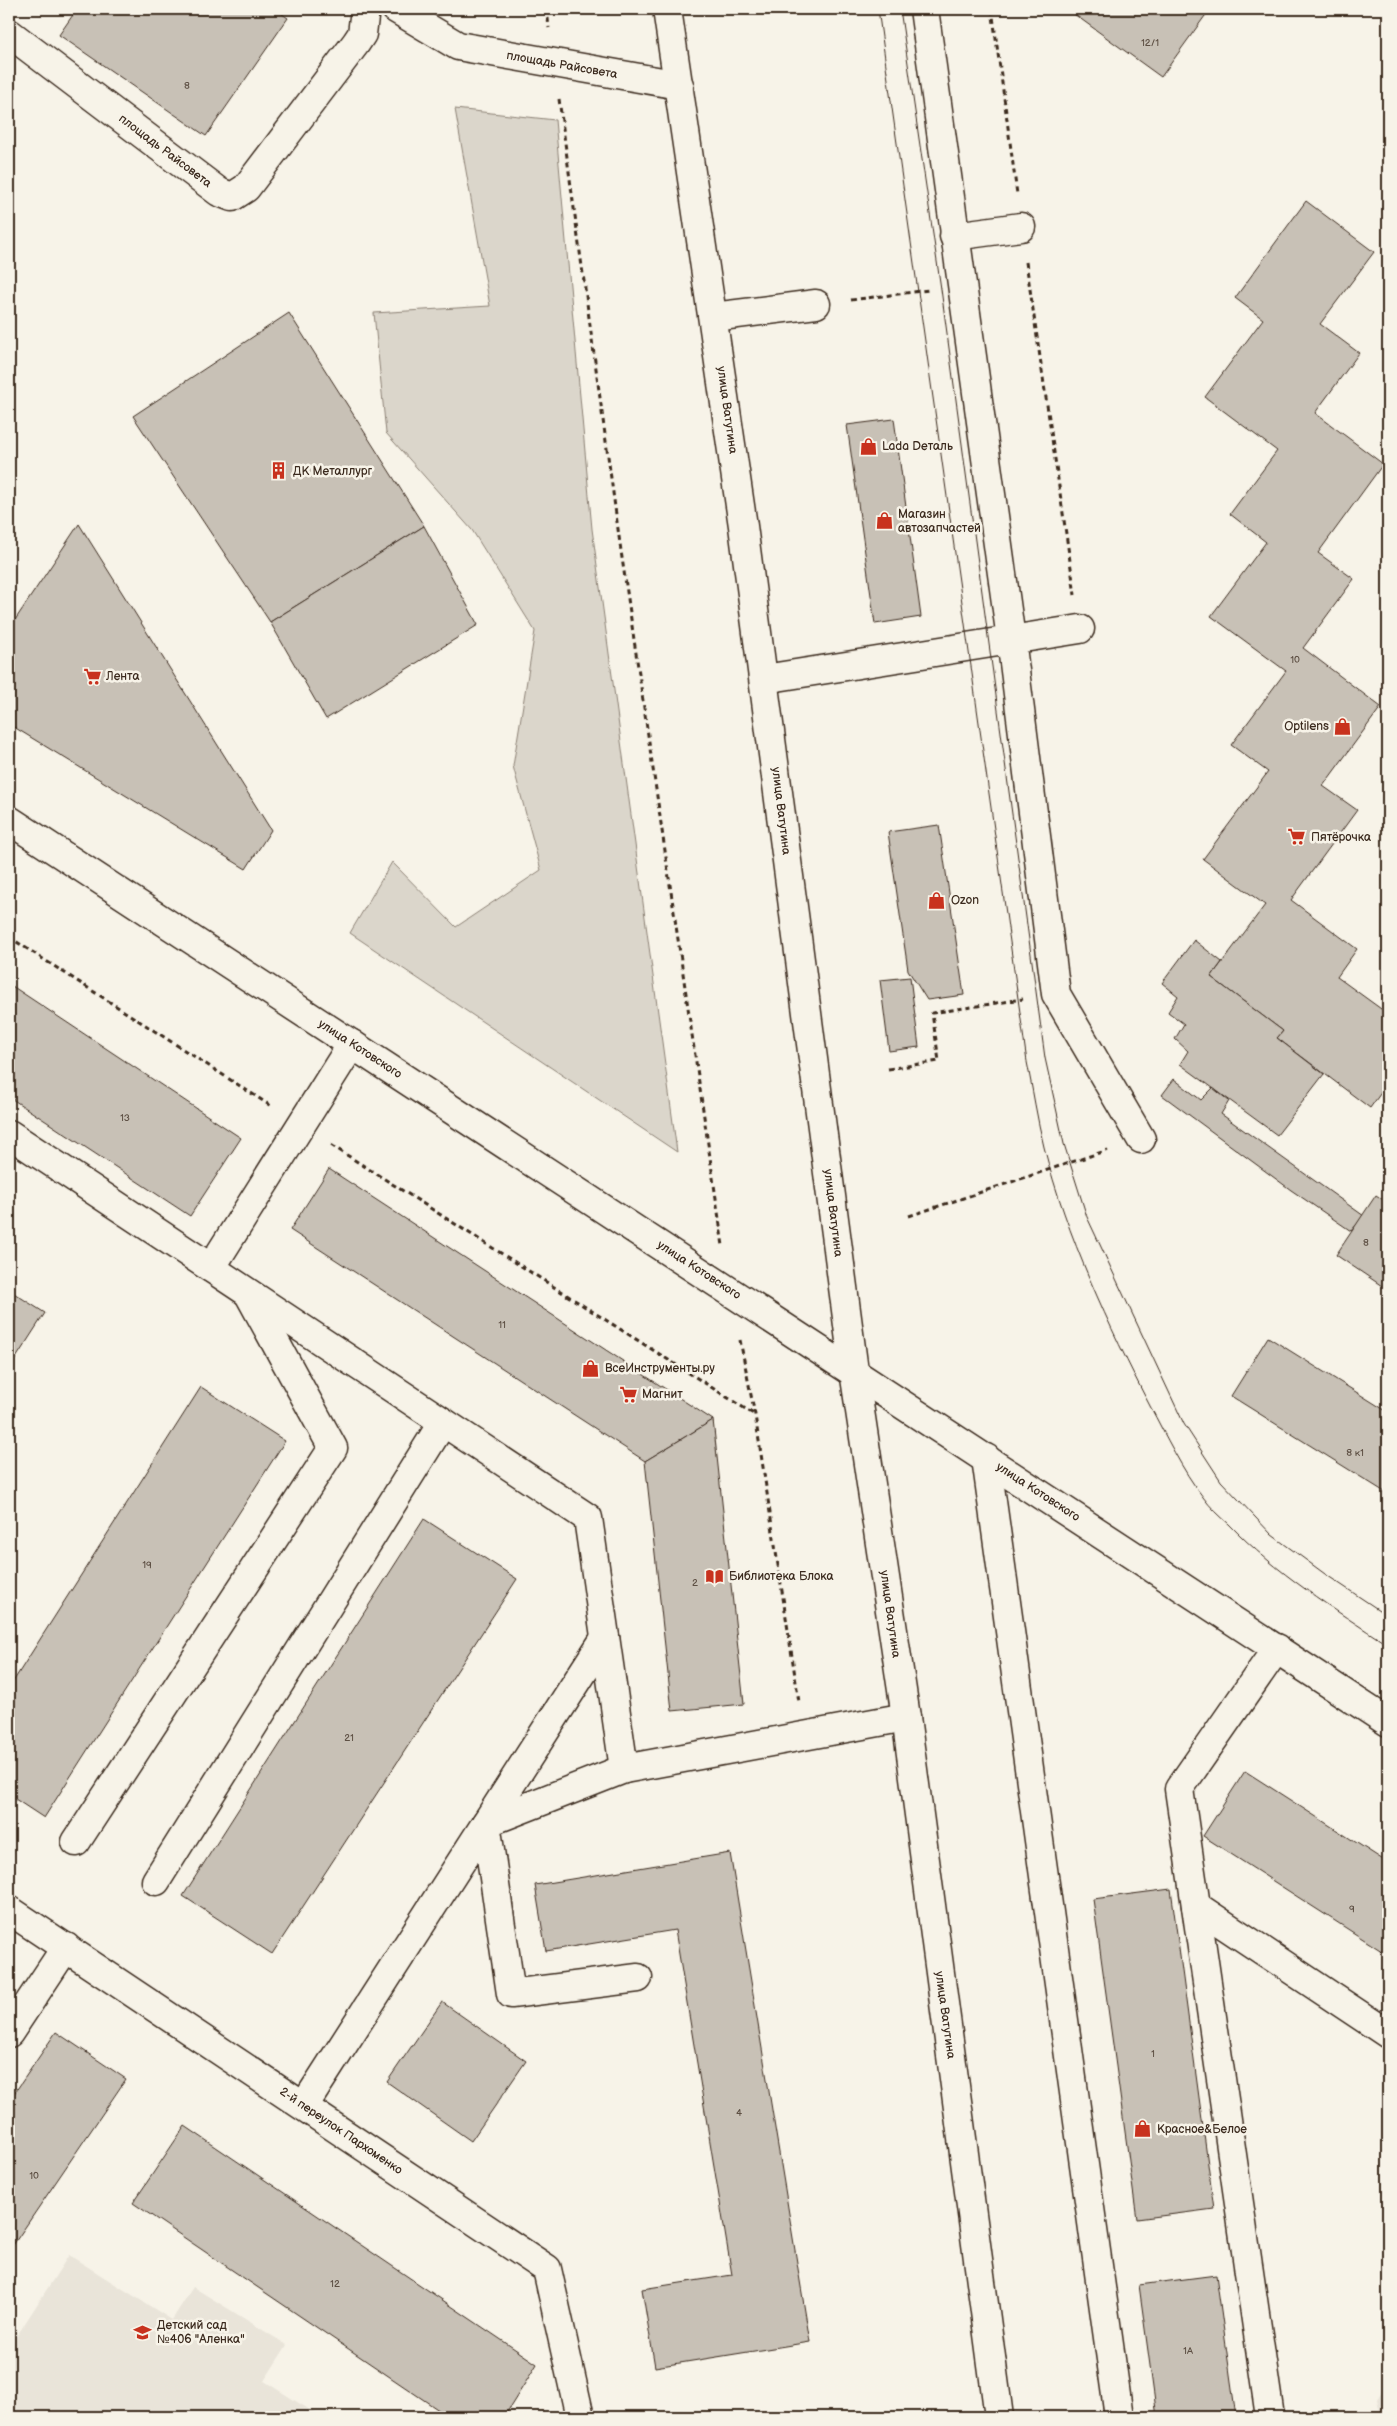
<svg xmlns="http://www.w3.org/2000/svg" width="1397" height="2426" viewBox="0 0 1397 2426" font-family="'Balsamiq Sans',sans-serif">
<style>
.built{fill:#e9e4d9}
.green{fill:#dbd6cb;stroke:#8b8074}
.building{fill:#c8c1b6;stroke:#3b2a1e}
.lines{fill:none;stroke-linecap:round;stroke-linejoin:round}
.minor-casing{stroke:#3b2a1e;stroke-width:31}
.major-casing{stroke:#3b2a1e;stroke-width:31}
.path{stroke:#3b2a1e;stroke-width:3;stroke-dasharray:5 4;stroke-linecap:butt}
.minor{stroke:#f7f3e8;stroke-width:28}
.major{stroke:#f7f3e8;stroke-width:28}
.tram{stroke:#3b2a1e;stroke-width:1}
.labels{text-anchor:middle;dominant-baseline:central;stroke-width:5;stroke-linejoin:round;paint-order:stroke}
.number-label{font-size:10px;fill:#5e5044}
.street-label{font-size:12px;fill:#3b2a1e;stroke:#f7f3e8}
.poi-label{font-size:12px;fill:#3b2a1e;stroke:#f7f3e8;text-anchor:start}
</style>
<rect width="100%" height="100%" fill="#f7f3e8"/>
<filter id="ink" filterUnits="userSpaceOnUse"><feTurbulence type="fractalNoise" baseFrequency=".02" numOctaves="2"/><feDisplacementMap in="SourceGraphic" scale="10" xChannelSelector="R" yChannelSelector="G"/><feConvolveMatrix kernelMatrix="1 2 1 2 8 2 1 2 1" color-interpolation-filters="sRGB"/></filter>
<g filter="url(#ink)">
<!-- built -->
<g class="built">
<polygon points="69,2255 172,2320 193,2287 287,2345 264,2381 321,2417 9,2417 9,2348"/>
<polygon points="1388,2382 1388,2417 1381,2417 1377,2399"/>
</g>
<!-- green -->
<polygon class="green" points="455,109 555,120 592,529 677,1152 350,933 392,862 456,927 541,870 513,766 535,631 472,530 386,433 374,313 490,306"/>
<!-- building -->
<g class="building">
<polygon points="77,9 275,9 288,18 206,136 59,35"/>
<polygon points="1067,9 1210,9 1161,77"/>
<polygon points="1306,201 1374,252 1320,324 1359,353 1315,413 1383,464 1318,553 1354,579 1303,648 1381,707 1323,786 1357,810 1291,900 1357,949 1337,977 1388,1014 1388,1083 1370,1108 1277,1038 1283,1031 1211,977 1265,905 1203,859 1268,772 1231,745 1286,671 1211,616 1266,542 1230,514 1277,451 1205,397 1263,319 1235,298"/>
<polygon points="289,313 424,526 270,622 133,416"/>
<polygon points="894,419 921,617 875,624 847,425"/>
<polygon points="79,524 271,830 246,869 9,724 9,629"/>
<polygon points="424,526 478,625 326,719 270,622"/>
<polygon points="939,825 964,995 927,1000 908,970 888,832"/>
<polygon points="1194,940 1222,962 1211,977 1283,1031 1277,1038 1324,1074 1277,1135 1180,1064 1188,1051 1175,1039 1184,1024 1168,1012 1178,996 1162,983"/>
<polygon points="910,977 919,1047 889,1051 880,980"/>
<polygon points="9,984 241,1138 190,1216 9,1097"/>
<polygon points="1174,1079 1201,1100 1213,1088 1229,1101 1221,1114 1364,1216 1351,1231 1291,1190 1162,1095"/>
<polygon points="329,1169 713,1420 645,1461 290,1230"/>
<polygon points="1376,1195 1388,1203 1388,1290 1336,1255"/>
<polygon points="9,1290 45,1313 9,1369"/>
<polygon points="1268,1337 1388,1412 1388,1494 1231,1396"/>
<polygon points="201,1387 285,1441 44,1818 9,1795 9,1688"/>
<polygon points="713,1420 744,1704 672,1711 645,1461"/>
<polygon points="424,1519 517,1579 272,1954 183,1896"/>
<polygon points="1245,1771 1388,1863 1388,1955 1203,1836"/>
<polygon points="730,1853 810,2342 655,2367 642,2289 732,2275 675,1930 546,1951 535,1885"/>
<polygon points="1171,1889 1214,2209 1137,2219 1093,1899"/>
<polygon points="442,2002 526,2061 471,2141 387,2082"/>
<polygon points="56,2032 126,2079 9,2251 9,2101"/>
<polygon points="185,2126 537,2364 504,2417 449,2417 133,2203"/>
<polygon points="1216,2275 1236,2417 1157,2417 1139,2285"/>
</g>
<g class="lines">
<defs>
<g id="minor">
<polyline points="396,9 458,46 679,85"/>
<polyline points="924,9 1011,639 1056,994 1141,1139"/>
<polyline points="9,33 219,192 232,197 246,188 356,43 362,34 365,9"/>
<polyline points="954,236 1021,227"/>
<polyline points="713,317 816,304"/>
<polyline points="764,679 1080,629"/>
<polyline points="9,1134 588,1518 624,1769 906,1717"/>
<polyline points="211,1268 352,1044"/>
<polyline points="986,1458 1119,2417"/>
<polyline points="624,1769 486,1823 511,1994 638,1978"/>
<polyline points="76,1842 333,1448 250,1296"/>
<polyline points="156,1881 443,1422"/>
<polyline points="1196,1906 1388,2034"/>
<polyline points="9,1910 547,2269 580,2417"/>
<polyline points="9,2033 66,1947"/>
<polyline points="304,2106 605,1638"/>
<polyline points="1270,2417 1179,1789 1277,1648"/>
</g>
<g id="major">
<polyline points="667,9 743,526 854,1371 906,1717 999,2417"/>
<polyline points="9,820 1388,1722"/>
</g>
</defs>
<!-- minor casing -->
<use href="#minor" class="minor-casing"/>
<!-- major casing -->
<use href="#major" class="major-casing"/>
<!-- path -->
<g class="path">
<polyline points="547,9 549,28"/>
<polyline points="992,9 1017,194"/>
<polyline points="559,99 621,551 723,1246"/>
<polyline points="1026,262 1075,595"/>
<polyline points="851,300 929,290"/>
<polyline points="9,937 271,1106"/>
<polyline points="888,1069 939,1061 932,1013 1023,999"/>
<polyline points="331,1145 755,1415"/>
<polyline points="909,1216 1108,1150"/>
<polyline points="740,1340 755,1415 799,1702"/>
<polyline points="9,1959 16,1958"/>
</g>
<!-- minor -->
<use href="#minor" class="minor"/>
<!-- major -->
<use href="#major" class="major"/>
<!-- tram -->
<g class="tram">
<path d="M878,9L1027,1062C1033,1091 1037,1119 1044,1147C1066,1234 1109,1327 1150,1406C1166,1436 1182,1470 1203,1497C1210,1507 1220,1516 1229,1524C1276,1573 1332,1608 1388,1645"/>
<polyline points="900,9 941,289 1045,1058 1064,1144 1087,1217 1184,1424 1221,1481 1272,1535 1325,1574 1388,1616"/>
</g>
</g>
</g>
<!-- icons -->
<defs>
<symbol id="shop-bare" viewBox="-9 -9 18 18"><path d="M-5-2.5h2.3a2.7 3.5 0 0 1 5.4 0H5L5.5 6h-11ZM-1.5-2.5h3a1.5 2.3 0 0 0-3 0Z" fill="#c8321e" stroke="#f7f3e8" stroke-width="2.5" paint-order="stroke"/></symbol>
<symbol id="building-bare" viewBox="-9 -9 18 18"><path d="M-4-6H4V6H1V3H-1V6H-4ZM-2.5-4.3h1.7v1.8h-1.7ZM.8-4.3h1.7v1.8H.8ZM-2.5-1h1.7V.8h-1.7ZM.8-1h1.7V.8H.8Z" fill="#c8321e" stroke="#f7f3e8" stroke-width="2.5" paint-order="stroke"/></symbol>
<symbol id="supermarket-bare" viewBox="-9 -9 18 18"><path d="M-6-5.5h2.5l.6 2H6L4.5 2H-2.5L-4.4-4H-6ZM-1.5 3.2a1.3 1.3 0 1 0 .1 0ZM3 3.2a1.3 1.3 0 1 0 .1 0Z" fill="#c8321e" stroke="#f7f3e8" stroke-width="2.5" paint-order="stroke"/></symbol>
<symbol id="library-bare" viewBox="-9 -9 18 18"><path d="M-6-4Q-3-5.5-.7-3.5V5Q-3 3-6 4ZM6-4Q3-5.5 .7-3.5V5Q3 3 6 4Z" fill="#c8321e" stroke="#f7f3e8" stroke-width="2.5" paint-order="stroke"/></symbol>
<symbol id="school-bare" viewBox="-9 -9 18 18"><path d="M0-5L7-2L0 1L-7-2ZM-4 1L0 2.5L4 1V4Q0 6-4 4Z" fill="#c8321e" stroke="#f7f3e8" stroke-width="2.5" paint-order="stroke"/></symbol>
</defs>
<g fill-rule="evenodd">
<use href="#shop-bare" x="856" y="434" width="25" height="25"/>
<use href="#building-bare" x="266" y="458" width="25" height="25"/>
<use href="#shop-bare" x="872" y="508" width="25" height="25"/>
<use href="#supermarket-bare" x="80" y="664" width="25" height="25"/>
<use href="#shop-bare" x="1330" y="714" width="25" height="25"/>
<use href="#supermarket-bare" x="1284" y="824" width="25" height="25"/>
<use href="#shop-bare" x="924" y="888" width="25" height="25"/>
<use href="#shop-bare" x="578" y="1356" width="25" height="25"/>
<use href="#supermarket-bare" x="616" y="1382" width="25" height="25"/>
<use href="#library-bare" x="702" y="1564" width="25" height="25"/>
<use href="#shop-bare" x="1130" y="2116" width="25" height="25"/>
<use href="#school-bare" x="130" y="2320" width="25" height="25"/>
</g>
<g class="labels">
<!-- number labels -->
<g class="number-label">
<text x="1150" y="43">12/1</text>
<text x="187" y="86">8</text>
<text x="1295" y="660">10</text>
<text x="125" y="1118">13</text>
<text x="1366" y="1243">8</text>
<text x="502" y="1325">11</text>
<text x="1355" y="1453">8 к1</text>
<text x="147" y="1565">19</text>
<text x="695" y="1583">2</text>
<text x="349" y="1738">21</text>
<text x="1352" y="1909">9</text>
<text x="1153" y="2054">1</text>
<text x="739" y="2113">4</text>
<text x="34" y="2176">10</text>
<text x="335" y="2284">12</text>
<text x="1188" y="2351">1А</text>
</g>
<!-- street labels -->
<g class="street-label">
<text transform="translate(562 65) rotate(10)">площадь Райсовета</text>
<text transform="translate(165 151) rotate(37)">площадь Райсовета</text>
<text transform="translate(727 410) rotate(82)">улица Ватутина</text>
<text transform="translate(781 811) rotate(83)">улица Ватутина</text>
<text transform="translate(360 1049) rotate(33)">улица Котовского</text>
<text transform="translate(833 1213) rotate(83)">улица Ватутина</text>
<text transform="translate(699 1270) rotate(33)">улица Котовского</text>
<text transform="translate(1038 1492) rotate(33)">улица Котовского</text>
<text transform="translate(890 1614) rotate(82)">улица Ватутина</text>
<text transform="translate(945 2015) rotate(82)">улица Ватутина</text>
<text transform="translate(341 2131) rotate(34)">2-й переулок Пархоменко</text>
</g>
<!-- poi labels -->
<g class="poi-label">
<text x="882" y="446">Lada Dеталь</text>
<text x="293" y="471">ДК Металлург</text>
<text x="898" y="514">Магазин<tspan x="898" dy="14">автозапчастей</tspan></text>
<text x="106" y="676">Лента</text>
<text x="1329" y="726" text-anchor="end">Optilens</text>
<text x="1311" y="837">Пятёрочка</text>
<text x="951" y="900">Ozon</text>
<text x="605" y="1368">ВсеИнструменты.ру</text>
<text x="642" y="1394">Магнит</text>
<text x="729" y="1576">Библиотека Блока</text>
<text x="1157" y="2129">Красное&amp;Белое</text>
<text x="157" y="2325">Детский сад<tspan x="157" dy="14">№406 "Аленка"</tspan></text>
</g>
</g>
<!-- margin -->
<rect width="1397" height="2426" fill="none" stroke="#f7f3e8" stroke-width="30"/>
<rect x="15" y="15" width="1367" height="2396" fill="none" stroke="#3b2a1e" stroke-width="2" filter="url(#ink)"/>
</svg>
